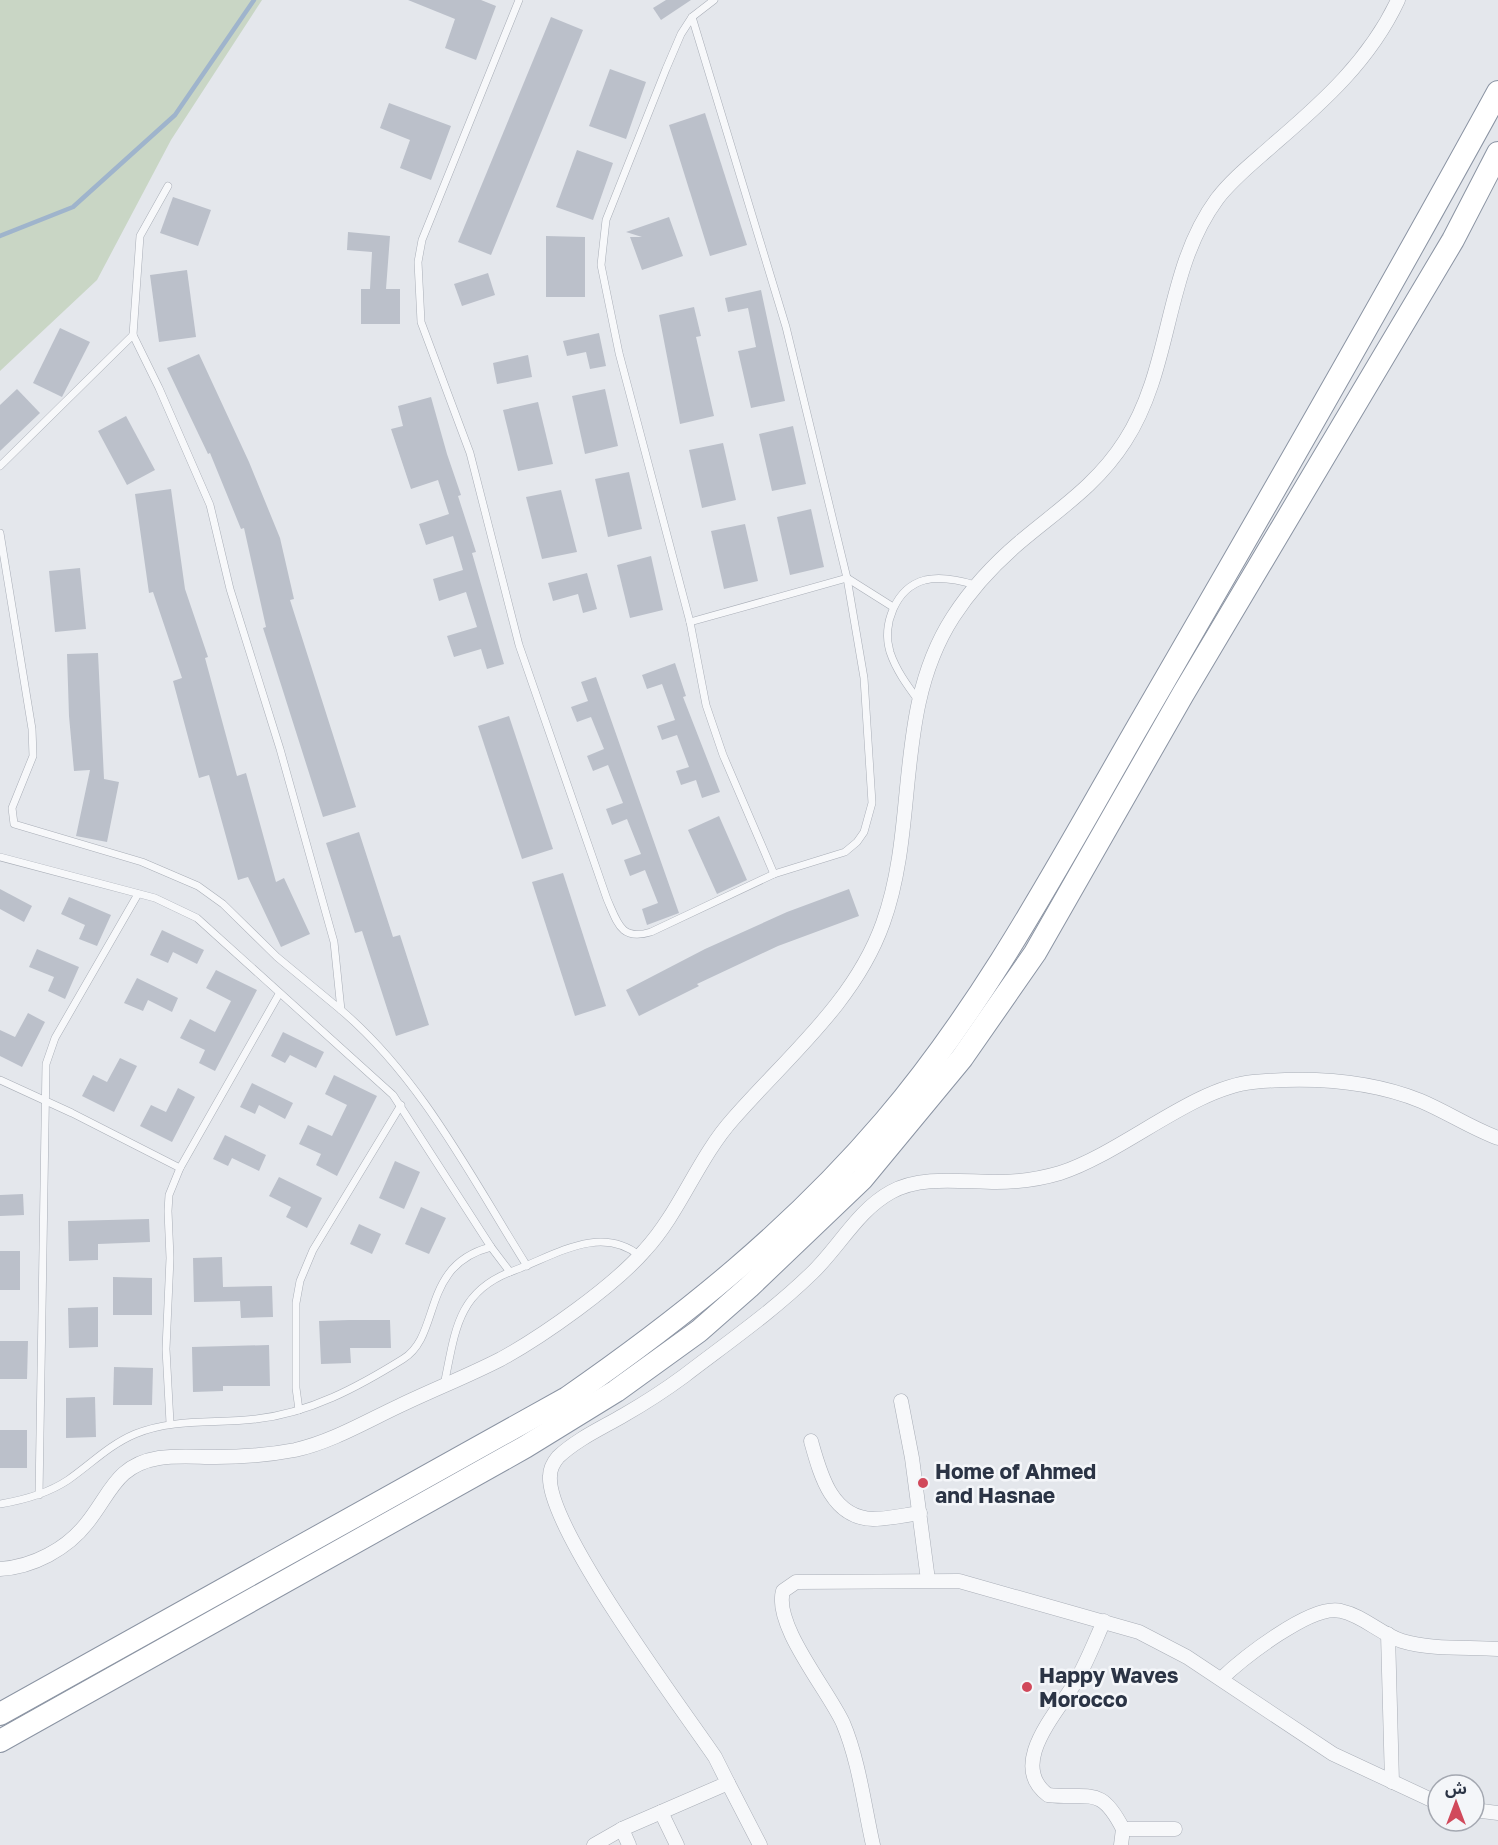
<svg xmlns="http://www.w3.org/2000/svg" width="1498" height="1845" viewBox="0 0 1498 1845" font-family="'Golos Text','Noto Sans Arabic',sans-serif">
<style>
.green{fill:#c9d6c5}
.lines{fill:none;stroke-linecap:round;stroke-linejoin:round}
.stream{stroke:#9fb4cc;stroke-width:4.5}
.building{fill:#bbc0ca}
.service-casing{stroke:#a9aeb7;stroke-width:8}
.minor-casing{stroke:#a9aeb7;stroke-width:15}
.trunk-casing{stroke:#8b94a3;stroke-width:24}
.service{stroke:#f7f8fa;stroke-width:7}
.minor{stroke:#f7f8fa;stroke-width:14}
.trunk{stroke:#fff;stroke-width:22}
.poi-dot{fill:#d1495b;stroke:#f4f6f9;stroke-width:2}
.labels{text-anchor:middle;dominant-baseline:central;stroke-width:5;stroke-linejoin:round;paint-order:stroke}
.poi-label{font-size:21px;font-weight:bold;fill:#2b3445;stroke:#f4f6f9;text-anchor:start}
</style>
<rect width="100%" height="100%" fill="#e4e7ec"/>
<!-- green -->
<polygon class="green" points="0,0 262,0 171,140 97,280 0,371"/>
<g class="lines">
<!-- stream -->
<polyline class="stream" points="0,236 73,207 175,115 254,0"/>
</g>
<!-- building -->
<g class="building">
<polygon points="408,0 481,0 496,6 476,60 445,48 455,19"/>
<polygon points="666,0 691,0 661,20 653,8"/>
<polygon points="551,17 583,30 491,255 458,242"/>
<polygon points="610,69 646,82 626,139 589,126"/>
<polygon points="389,103 451,126 431,180 400,168 410,140 380,128"/>
<polygon points="705,113 747,245 710,256 669,125"/>
<polygon points="577,150 613,163 593,220 556,207"/>
<polygon points="173,197 211,210 198,246 160,233"/>
<polygon points="669,217 683,256 642,270 630,237 642,237 626,232"/>
<polygon points="348,232 390,236 386,289 400,289 400,324 361,324 361,289 370,289 372,252 347,250"/>
<polygon points="546,236 585,237 585,297 546,297"/>
<polygon points="187,270 196,337 159,342 150,275"/>
<polygon points="488,273 495,295 462,306 454,284"/>
<polygon points="761,290 785,401 751,408 738,351 756,347 748,308 728,312 725,298"/>
<polygon points="694,307 701,336 696,337 714,416 680,424 659,315"/>
<polygon points="60,328 90,342 62,397 33,383"/>
<polygon points="599,333 606,366 590,369 586,352 567,356 563,341"/>
<polygon points="199,354 249,462 280,538 294,599 290,600 356,807 323,817 263,628 266,627 244,528 241,529 210,453 208,454 167,368"/>
<polygon points="528,355 532,377 497,384 493,363"/>
<polygon points="17,389 40,413 0,451 0,405"/>
<polygon points="605,389 618,446 585,454 572,396"/>
<polygon points="431,397 447,454 461,495 458,496 476,552 472,553 504,664 487,669 481,649 454,657 447,636 477,627 466,592 439,601 433,579 463,570 453,536 426,545 419,524 449,514 438,480 411,489 391,429 403,426 398,406"/>
<polygon points="538,402 553,464 518,471 503,410"/>
<polygon points="126,416 155,470 127,485 98,431"/>
<polygon points="793,426 806,484 772,491 759,434"/>
<polygon points="723,443 736,500 702,508 689,450"/>
<polygon points="629,472 642,529 608,537 595,479"/>
<polygon points="171,489 185,589 208,657 205,658 237,776 246,773 276,882 284,878 310,934 281,947 248,877 238,880 209,775 199,778 173,681 182,678 153,592 149,593 135,494"/>
<polygon points="561,490 577,552 542,559 526,497"/>
<polygon points="811,509 824,567 790,575 777,517"/>
<polygon points="745,524 758,581 724,589 711,531"/>
<polygon points="651,556 663,610 630,618 617,565"/>
<polygon points="80,568 86,629 55,632 49,571"/>
<polygon points="587,573 597,609 583,613 578,594 553,601 548,583"/>
<polygon points="98,653 104,779 119,782 107,842 76,836 90,770 74,771 69,716 67,654"/>
<polygon points="675,663 686,696 683,697 720,792 702,798 696,780 681,785 676,771 689,767 677,735 662,740 657,726 675,720 662,684 647,689 642,675"/>
<polygon points="596,677 679,913 647,925 642,909 658,903 645,870 630,876 624,860 641,854 627,819 612,825 606,809 623,803 608,765 593,771 587,756 604,749 591,717 577,722 571,707 588,701 581,682"/>
<polygon points="509,716 553,849 522,859 478,726"/>
<polygon points="719,816 747,880 717,894 688,830"/>
<polygon points="359,832 393,937 400,935 429,1025 396,1036 362,931 355,933 326,843"/>
<polygon points="563,873 606,1006 575,1016 532,882"/>
<polygon points="0,889 32,906 24,922 0,909"/>
<polygon points="849,889 859,916 778,946 697,984 699,986 639,1016 626,990 705,949 787,912"/>
<polygon points="69,897 111,915 97,946 79,939 85,925 61,914"/>
<polygon points="162,930 204,950 197,964 173,952 168,963 150,955"/>
<polygon points="37,949 79,967 65,999 48,991 54,977 29,967"/>
<polygon points="216,970 257,990 215,1071 199,1063 205,1050 180,1038 190,1019 215,1032 231,1001 206,988"/>
<polygon points="137,978 178,998 172,1012 148,1000 143,1011 124,1003"/>
<polygon points="28,1013 45,1022 22,1067 0,1056 0,1030 15,1037"/>
<polygon points="283,1032 324,1052 316,1068 290,1055 285,1063 271,1056"/>
<polygon points="120,1058 137,1066 114,1112 82,1096 93,1075 107,1082"/>
<polygon points="334,1075 377,1096 337,1176 316,1165 321,1154 299,1144 308,1125 332,1136 347,1105 325,1094"/>
<polygon points="252,1083 293,1103 285,1119 259,1105 255,1114 240,1107"/>
<polygon points="178,1088 195,1097 172,1142 140,1126 151,1105 166,1112"/>
<polygon points="225,1135 266,1155 259,1171 232,1158 228,1166 213,1159"/>
<polygon points="395,1161 420,1172 404,1209 379,1198"/>
<polygon points="279,1177 322,1198 307,1228 286,1217 291,1207 269,1196"/>
<polygon points="23,1194 24,1215 0,1216 0,1195"/>
<polygon points="421,1207 446,1218 429,1254 405,1244"/>
<polygon points="149,1219 150,1242 98,1244 98,1260 69,1261 68,1221"/>
<polygon points="359,1224 381,1234 372,1254 350,1244"/>
<rect x="0" y="1251" width="20" height="39"/>
<polygon points="222,1257 223,1287 272,1286 273,1317 241,1318 240,1301 194,1302 193,1258"/>
<polygon points="113,1277 152,1278 152,1315 113,1315"/>
<polygon points="98,1307 98,1347 69,1348 68,1308"/>
<polygon points="349,1320 390,1320 391,1348 350,1348 351,1363 321,1364 319,1321"/>
<polygon points="0,1341 28,1341 27,1379 0,1379"/>
<polygon points="269,1345 270,1386 223,1386 223,1391 193,1392 192,1347"/>
<polygon points="114,1367 153,1368 152,1405 113,1405"/>
<polygon points="95,1397 96,1437 66,1438 66,1398"/>
<rect x="0" y="1430" width="27" height="38"/>
</g>
<g class="lines">
<defs>
<g id="service">
<path d="M519,0L422,240L418,262L421,322L470,453L519,645L607,899C618,924 621,941 651,932L774,874L845,852L857,842L864,832L872,803L864,678L847,578L786,327L692,17"/>
<polyline points="714,0 692,17 681,34 666,69 606,220 601,265 619,353 690,622 706,705 723,755 774,874"/>
<path d="M168,186L140,236L133,335L159,388L210,505L230,589L280,749L334,942L341,1010C422,1079 471,1177 527,1266"/>
<polyline points="0,466 133,335"/>
<polyline points="0,533 32,729 33,756 12,808 14,824 142,862 198,886 223,904 277,957 341,1010"/>
<polyline points="690,622 847,578 893,607"/>
<path d="M918,700C907,685 896,670 890,652C882,625 895,588 925,580C942,576 959,580 975,585"/>
<path d="M0,857L155,898L197,918L393,1095L491,1247L510,1272C553,1257 599,1223 640,1256"/>
<polyline points="0,1080 72,1113 180,1168"/>
<path d="M444,1385C455,1334 456,1293 510,1272"/>
<polyline points="299,1410 296,1388 296,1303 300,1281 313,1250 401,1105"/>
<polyline points="170,1423 166,1349 170,1258 168,1211 169,1195 180,1168 279,994"/>
<polyline points="39,1495 46,1064 55,1038 138,894"/>
<path d="M0,1504C24,1500 47,1494 68,1480C91,1464 109,1445 135,1434C174,1418 215,1424 256,1419C310,1413 358,1387 403,1359C442,1335 420,1265 491,1247"/>
</g>
<g id="minor">
<polyline points="901,1401 912,1458 928,1580"/>
<path d="M811,1441C820,1473 831,1518 873,1519C888,1519 905,1515 920,1513"/>
<path d="M0,1569C33,1567 67,1549 87,1523C111,1493 116,1465 159,1458C178,1455 197,1457 216,1457C242,1457 269,1455 295,1450C331,1442 365,1422 399,1406C432,1390 468,1376 501,1359C543,1336 614,1286 645,1250C680,1212 698,1158 733,1119C787,1057 855,1002 883,923C919,823 893,710 953,617C971,589 994,564 1020,542C1059,509 1097,485 1125,441C1173,367 1164,271 1217,199C1233,178 1254,162 1274,144C1323,102 1370,60 1398,0"/>
<path d="M1104,1621C1095,1641 1087,1662 1076,1681C1060,1710 1006,1764 1048,1795C1090,1800 1100,1784 1123,1829L1121,1845"/>
<polyline points="1388,1634 1392,1782"/>
<path d="M1221,1679C1242,1659 1312,1603 1341,1611C1364,1616 1380,1634 1402,1641C1431,1650 1468,1647 1498,1649"/>
<polyline points="728,1783 760,1845"/>
<polyline points="1474,1810 1498,1813"/>
<polyline points="661,1812 677,1845"/>
<polyline points="622,1829 629,1845"/>
<polyline points="1123,1829 1175,1829"/>
<path d="M594,1845L622,1829L728,1783L715,1757C681,1707 546,1527 550,1476C550,1469 553,1463 558,1457C577,1439 602,1428 624,1415C645,1403 665,1390 684,1376C727,1343 772,1312 812,1273C839,1247 858,1210 891,1192C921,1175 963,1182 996,1182C1017,1182 1040,1179 1060,1173C1122,1153 1193,1088 1253,1082C1308,1077 1369,1080 1421,1101C1447,1112 1471,1128 1498,1138"/>
<path d="M873,1845C864,1805 859,1761 843,1723C828,1690 773,1625 783,1591L796,1582L959,1581L1139,1632L1187,1657L1333,1754L1438,1803"/>
</g>
<g id="trunk">
<path d="M0,1714L567,1398C684,1317 793,1229 885,1121C989,999 1064,854 1144,716C1264,509 1383,302 1498,92"/>
<polyline points="0,1741 525,1447 616,1391 699,1331 749,1287 862,1179 962,1058 1035,953 1183,694 1453,240 1498,153"/>
</g>
</defs>
<!-- service casing -->
<use href="#service" class="service-casing"/>
<!-- minor casing -->
<use href="#minor" class="minor-casing"/>
<!-- trunk casing -->
<use href="#trunk" class="trunk-casing"/>
<!-- service -->
<use href="#service" class="service"/>
<!-- minor -->
<use href="#minor" class="minor"/>
<!-- trunk -->
<use href="#trunk" class="trunk"/>
</g>
<!-- markers -->
<g class="poi-dot">
<circle cx="923" cy="1483" r="6"/>
<circle cx="1027" cy="1687" r="6"/>
</g>
<g class="labels">
<!-- poi labels -->
<g class="poi-label">
<text x="935" y="1471">Home of Ahmed<tspan x="935" dy="24">and Hasnae</tspan></text>
<text x="1039" y="1675">Happy Waves<tspan x="1039" dy="24">Morocco</tspan></text>
</g>
</g>
<!-- north arrow -->
<g transform="translate(1456 1803)"><circle r="28" fill="#f4f6f9" stroke="#a4a8b1" stroke-width="1.5"/>
<path d="M0-4.5L10 22L0 15L-10 22Z" fill="#d1495b"/>
<text y="-9" font-size="16" font-weight="bold" text-anchor="middle" fill="#2b3445">ش</text>
</g>
</svg>
